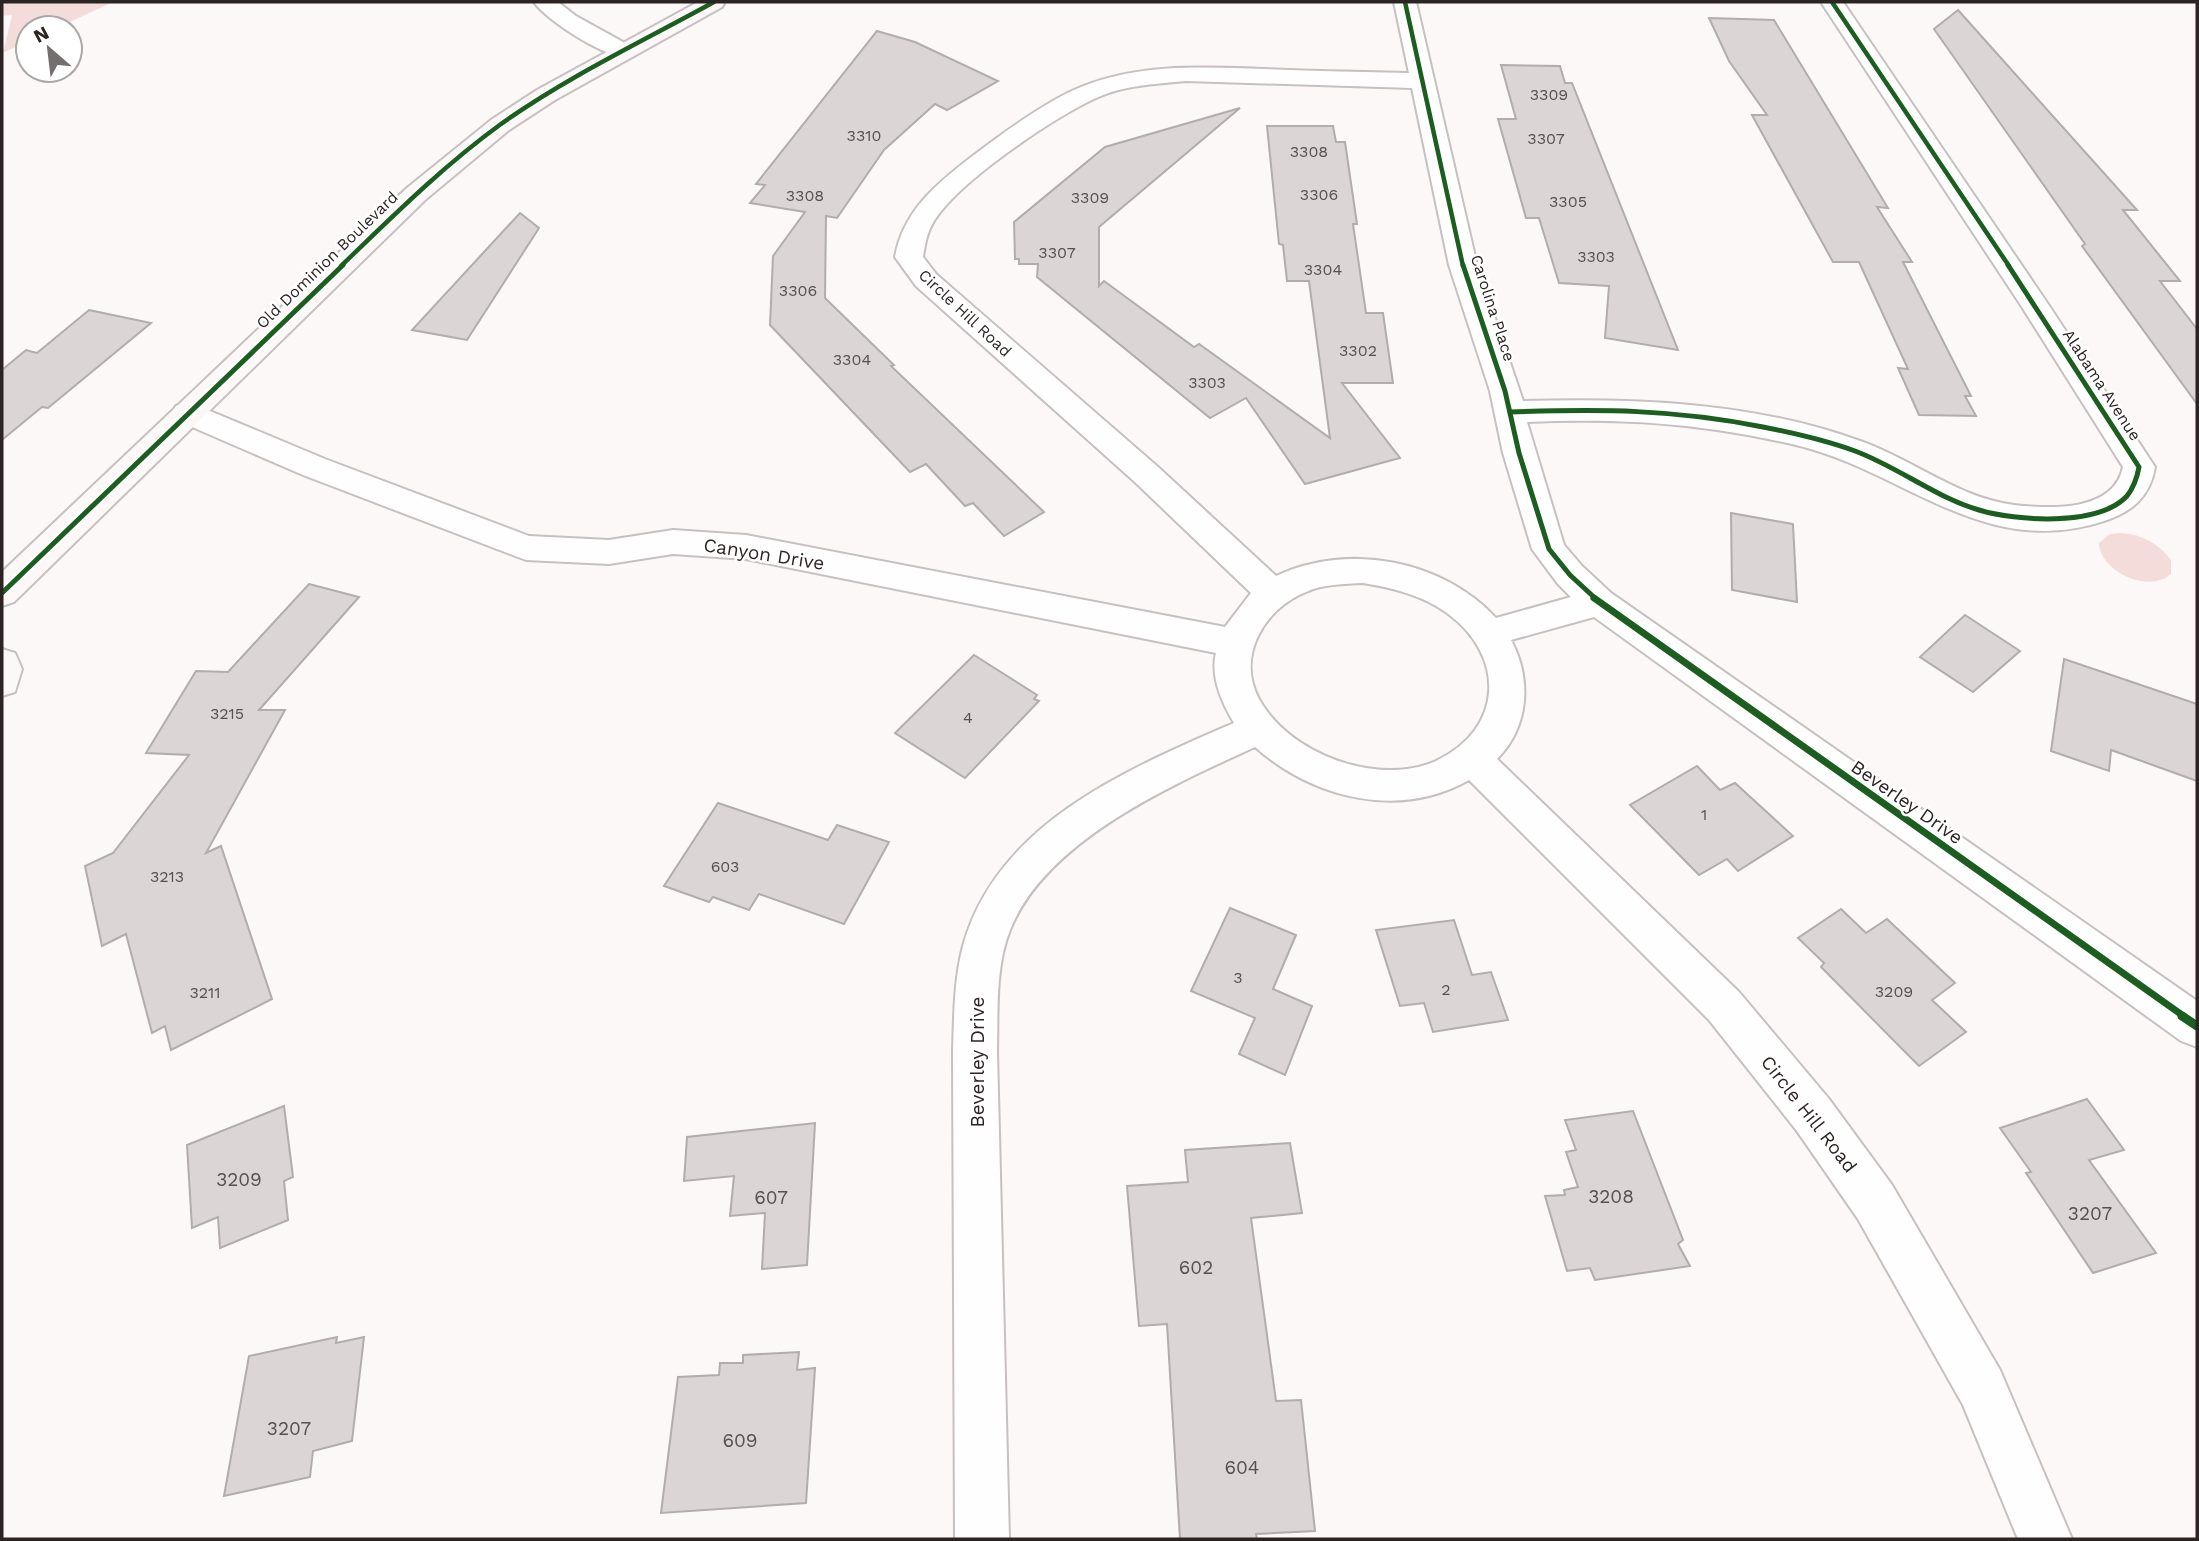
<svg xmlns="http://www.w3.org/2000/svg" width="2199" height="1541" viewBox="0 0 2199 1541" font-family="'Work Sans',sans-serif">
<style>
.green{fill:#f4dcdb}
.building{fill:#dbd5d5;stroke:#b2acac;stroke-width:2}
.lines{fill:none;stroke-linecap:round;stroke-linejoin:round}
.street-casing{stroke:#c7c0c0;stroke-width:4}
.secondary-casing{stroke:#c7c0c0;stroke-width:4}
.street{fill:#fffefe;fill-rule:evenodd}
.secondary{fill:#fcf8f8;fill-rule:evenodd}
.cycleway-far3-casing{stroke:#fff;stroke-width:7}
.cycleway-far2-casing{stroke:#fff;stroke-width:9}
.cycleway-far1-casing{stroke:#fff;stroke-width:11}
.cycleway-casing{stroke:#fff;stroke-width:13}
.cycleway-far3{stroke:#1b5e20;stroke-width:4.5}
.cycleway-far2{stroke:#1b5e20;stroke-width:5}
.cycleway-far1{stroke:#1b5e20;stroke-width:7}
.cycleway{stroke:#1b5e20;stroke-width:9}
.labels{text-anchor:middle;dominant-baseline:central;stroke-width:5;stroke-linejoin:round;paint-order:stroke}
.number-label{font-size:16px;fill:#575050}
.far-street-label{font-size:16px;fill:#2b2423;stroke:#fff}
.street-label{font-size:19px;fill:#2b2423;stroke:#fff}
.near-number-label{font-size:19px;fill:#575050}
</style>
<rect width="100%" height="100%" fill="#fdf8f8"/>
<!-- green -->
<g class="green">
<polygon points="2,2 113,2 57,28 28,28 28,41 3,53 12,15 2,16"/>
<path d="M2120,533C2141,534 2158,543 2171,560V574C2149,594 2100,572 2099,543L2110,534Z"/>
</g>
<!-- building -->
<g class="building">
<polygon points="1958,10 2137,210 2123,210 2180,281 2160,281 2197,329 2197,404 2082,246 2085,244 1934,29"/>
<polygon points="1709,18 1774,20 1888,208 1877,207 1912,262 1903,262 1971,396 1965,396 1976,416 1919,415 1898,368 1908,369 1859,262 1833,262 1752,115 1767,115 1729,61"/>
<polygon points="877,31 915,42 998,81 947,110 935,104 884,150 837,218 826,216 825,298 894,365 891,366 1044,512 1004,536 973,503 965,506 926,464 910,472 770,325 773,256 805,212 750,203 765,185 756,184"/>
<polygon points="1501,65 1560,66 1565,83 1572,83 1678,350 1605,338 1609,286 1559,283 1539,218 1526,218 1498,119 1516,119"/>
<polygon points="1240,108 1099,227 1099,286 1104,281 1194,347 1199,344 1330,438 1309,281 1287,281 1283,245 1279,244 1267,126 1333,126 1336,142 1345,142 1357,224 1353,224 1366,313 1383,313 1393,383 1342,383 1400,458 1305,484 1246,398 1210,418 1037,277 1038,264 1019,264 1019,259 1015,259 1014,222 1105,147"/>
<polygon points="520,213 539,228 467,340 412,330"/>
<polygon points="89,310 151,323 48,408 42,407 2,440 2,370 26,350 37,353"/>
<polygon points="1731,513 1793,524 1797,602 1732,590"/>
<polygon points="309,584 359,597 259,710 285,710 206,853 221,846 272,999 171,1050 165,1026 152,1033 126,934 102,946 85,866 113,853 189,755 146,753 196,671 228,672"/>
<polygon points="1965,615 2020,651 1973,692 1920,657"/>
<polygon points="974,655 1037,695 1034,699 1039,701 965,778 895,733"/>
<polygon points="2064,659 2197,704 2197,781 2111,750 2109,771 2051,751"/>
<polygon points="1697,766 1720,790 1735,783 1793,836 1738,871 1727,859 1699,875 1630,805"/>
<polygon points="718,803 828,840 837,825 889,842 844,924 759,894 749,910 713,897 709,902 664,886"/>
<polygon points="1230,908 1296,935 1273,989 1312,1006 1285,1075 1239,1054 1255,1018 1191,991"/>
<polygon points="1841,909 1866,933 1887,919 1955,983 1932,1000 1966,1032 1919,1066 1821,967 1824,963 1798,938"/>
<polygon points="1454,920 1472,975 1491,972 1508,1020 1433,1032 1424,1003 1400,1006 1376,930"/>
<polygon points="2087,1099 2124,1150 2089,1160 2156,1253 2093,1273 2026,1173 2031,1172 2000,1128"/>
<polygon points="284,1106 293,1177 284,1181 288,1220 220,1248 218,1217 192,1228 187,1145"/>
<polygon points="1633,1111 1683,1240 1678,1244 1690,1266 1595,1280 1590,1268 1567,1271 1545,1196 1565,1195 1564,1190 1578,1187 1566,1152 1576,1150 1565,1120"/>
<polygon points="815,1123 807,1265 762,1269 765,1213 730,1216 734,1176 684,1181 687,1137"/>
<polygon points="1290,1143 1302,1213 1251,1218 1276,1401 1301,1400 1315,1531 1256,1534 1257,1539 1180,1539 1167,1324 1139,1326 1127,1186 1188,1182 1185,1150"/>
<polygon points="337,1337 336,1343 364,1337 352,1441 313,1451 310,1477 224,1496 249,1356"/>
<polygon points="799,1352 797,1370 815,1368 806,1503 661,1513 678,1377 719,1375 720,1363 743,1363 743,1355"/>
</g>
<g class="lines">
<defs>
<g id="street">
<path d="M534,2H558L576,16L632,47L636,52L632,57C611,62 547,21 534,2Z"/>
<path d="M1394,2H1416L1477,265L1523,401C1638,398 1754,402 1863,442C1915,461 1959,498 2014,505C2051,509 2114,512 2123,467L2022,307L1821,2H1843L2050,307L2155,467C2150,497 2132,512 2104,521C1982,561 1903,469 1792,444C1698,423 1623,418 1527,422L1564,545L1582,566L1611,593L2197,1001V1047L2181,1041L1594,617L1511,640C1532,679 1529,727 1497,759L1739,992L1829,1099L1892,1185L2000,1370L2072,1539H2018L1963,1405L1858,1219L1797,1131L1709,1020L1469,780C1398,820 1313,798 1255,747C1172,785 1046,840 1010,930C995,967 998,1012 997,1052L1009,1539H955L953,1052C954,1017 954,980 963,946C997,823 1128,769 1234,723C1222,703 1210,677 1216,653L746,559L673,554L609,564L526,560L303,475L176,420L172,413L176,406L187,403L198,406L325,459L529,536L609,540L673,530L746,535L1225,627L1251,593L1136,483L916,286L895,257C903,212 935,185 970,158C1000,135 1046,101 1081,87C1140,63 1203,67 1265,69C1313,71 1361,72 1409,73ZM1186,81L1412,88L1449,265L1490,391L1503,453L1532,549L1558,584L1571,597L1496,618C1443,560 1348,542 1276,576L1158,467L936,274L923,257C925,244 927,232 934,221C959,181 1053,118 1096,98C1124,85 1156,84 1186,81ZM1363,583C1393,588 1422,595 1447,613C1506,656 1504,729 1436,761C1378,787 1289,754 1259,699C1236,656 1264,609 1306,592C1323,584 1344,584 1363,583Z"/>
</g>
<g id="secondary">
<polygon points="698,2 725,2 722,7 555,100 509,130 425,200 14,602 2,606 2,572 407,188 491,120 537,90"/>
<polygon points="2,649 15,653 22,669 15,692 2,696"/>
</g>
</defs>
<!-- street casing -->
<use href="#street" class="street-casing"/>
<!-- secondary casing -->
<use href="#secondary" class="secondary-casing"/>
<!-- street -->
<use href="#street" class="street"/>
<!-- secondary -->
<use href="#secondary" class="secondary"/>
<defs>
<g id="cycleway-far3">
<polyline points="1405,2 1463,266"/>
<polyline points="1832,2 2009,266"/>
<path d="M341,266C392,217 443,166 501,124C567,77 643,41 714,2"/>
</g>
<g id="cycleway-far2">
<polyline points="1463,265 1505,391 1519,453 1549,549 1570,575 1596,599"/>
<path d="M1510,412C1601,409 1673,409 1763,427C1794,433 1825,440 1855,451C1898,467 1935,497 1979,510C2016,521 2098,527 2127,496C2134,487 2137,478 2139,467L2008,265"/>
<polyline points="2,593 343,265"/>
</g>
<polyline id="cycleway-far1" points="1594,598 2185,1017"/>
<polyline id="cycleway" points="2182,1016 2197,1026"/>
</defs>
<!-- cycleway-far3 casing -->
<use href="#cycleway-far3" class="cycleway-far3-casing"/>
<!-- cycleway-far2 casing -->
<use href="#cycleway-far2" class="cycleway-far2-casing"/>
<!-- cycleway-far1 casing -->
<use href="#cycleway-far1" class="cycleway-far1-casing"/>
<!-- cycleway casing -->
<use href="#cycleway" class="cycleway-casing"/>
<!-- cycleway-far3 -->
<use href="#cycleway-far3" class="cycleway-far3"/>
<!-- cycleway-far2 -->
<use href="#cycleway-far2" class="cycleway-far2"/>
<!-- cycleway-far1 -->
<use href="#cycleway-far1" class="cycleway-far1"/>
<!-- cycleway -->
<use href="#cycleway" class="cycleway"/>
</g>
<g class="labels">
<!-- number labels -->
<g class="number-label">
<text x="1549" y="94">3309</text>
<text x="864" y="135">3310</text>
<text x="1546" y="138">3307</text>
<text x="1309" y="151">3308</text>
<text x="1319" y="194">3306</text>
<text x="805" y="195">3308</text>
<text x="1090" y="197">3309</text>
<text x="1568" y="201">3305</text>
<text x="1057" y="252">3307</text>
<text x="1596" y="256">3303</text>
<text x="1323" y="269">3304</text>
<text x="798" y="290">3306</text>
<text x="1358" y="350">3302</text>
<text x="852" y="359">3304</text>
<text x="1207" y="382">3303</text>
<text x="227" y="713">3215</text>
<text x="968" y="717">4</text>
<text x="1704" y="814">1</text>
<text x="725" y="866">603</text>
<text x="167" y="876">3213</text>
<text x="1238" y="977">3</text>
<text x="1446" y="989">2</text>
<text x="1894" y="991">3209</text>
<text x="205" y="992">3211</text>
</g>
<!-- far-street labels -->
<g class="far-street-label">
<text transform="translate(327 260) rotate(-44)">Old Dominion Boulevard</text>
<text transform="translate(1493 308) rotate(72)">Carolina Place</text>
<text transform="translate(965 313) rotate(43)">Circle Hill Road</text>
<text transform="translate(2102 385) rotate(57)">Alabama Avenue</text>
</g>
<!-- street labels -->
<g class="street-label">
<text transform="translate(764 554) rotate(9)">Canyon Drive</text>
<text transform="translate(1907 802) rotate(35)">Beverley Drive</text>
<text transform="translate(977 1062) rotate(-90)">Beverley Drive</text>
<text transform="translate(1809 1114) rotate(52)">Circle Hill Road</text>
</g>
<!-- near-number labels -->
<g class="near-number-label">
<text x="239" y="1179">3209</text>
<text x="1611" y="1196">3208</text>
<text x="771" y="1197">607</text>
<text x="2090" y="1213">3207</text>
<text x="1196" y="1267">602</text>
<text x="289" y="1428">3207</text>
<text x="740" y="1440">609</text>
<text x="1242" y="1467">604</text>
</g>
</g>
<!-- border -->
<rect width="2199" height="1541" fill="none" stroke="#2b2423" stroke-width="7"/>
<!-- north arrow -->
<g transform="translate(49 49) rotate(332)"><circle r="33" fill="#ffffff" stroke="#aaa7a7" stroke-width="2"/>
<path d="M0-5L12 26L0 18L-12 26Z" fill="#746e6e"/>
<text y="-10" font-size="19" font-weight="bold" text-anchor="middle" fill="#2b2423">N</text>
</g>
</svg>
